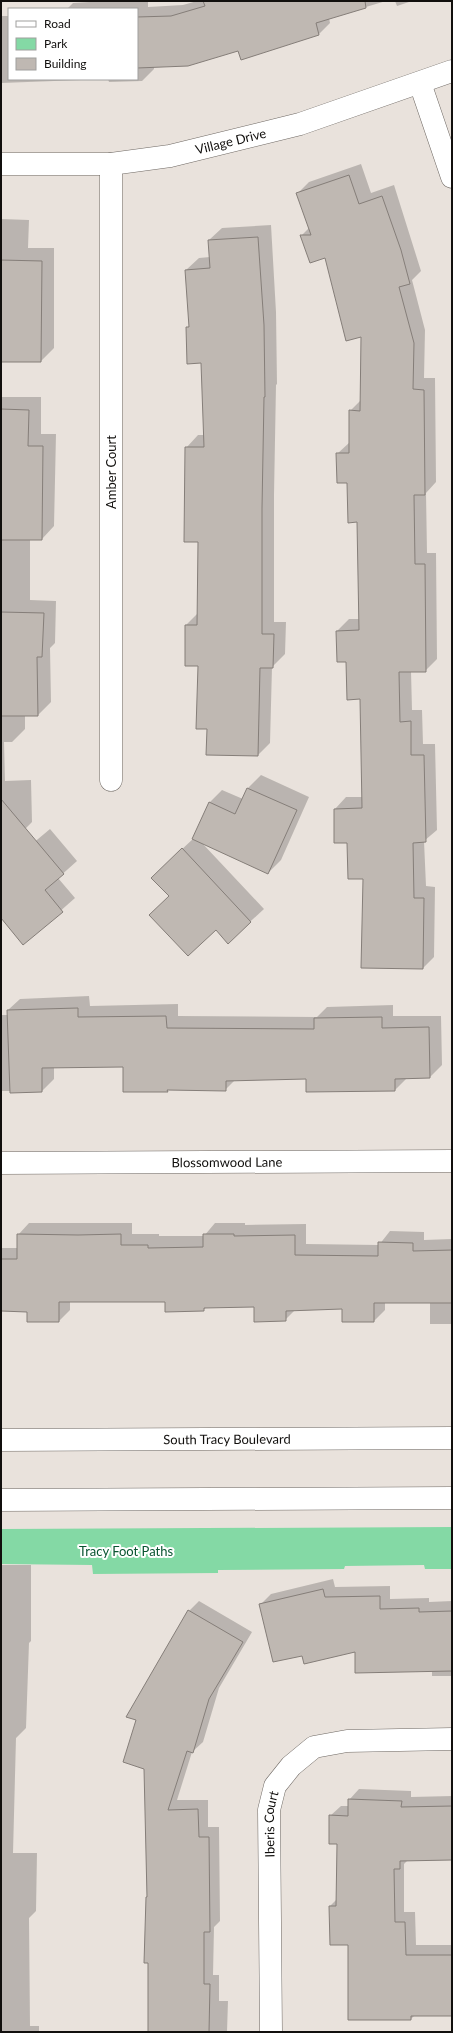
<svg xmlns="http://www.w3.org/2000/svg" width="453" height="2033" viewBox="0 0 453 2033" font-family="Lato,sans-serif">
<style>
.green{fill:#84d9a5}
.shadow{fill:#0003}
.building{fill:#bfb8b2;stroke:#857e79}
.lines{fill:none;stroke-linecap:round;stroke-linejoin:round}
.minor-casing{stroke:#6e6863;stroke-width:23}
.primary-casing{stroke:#6e6863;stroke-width:23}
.minor{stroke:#fff;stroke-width:22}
.primary{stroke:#fff;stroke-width:22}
.labels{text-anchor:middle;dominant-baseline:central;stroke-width:4;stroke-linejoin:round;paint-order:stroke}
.street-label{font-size:13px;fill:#110f0d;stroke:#fff}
.park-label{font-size:13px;fill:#095431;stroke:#fff}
</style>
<rect width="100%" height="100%" fill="#e9e2dc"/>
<!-- green -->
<polygon class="green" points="452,1527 452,1569 425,1569 424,1565 345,1566 344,1569 218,1570 218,1573 93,1574 92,1565 1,1564 1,1529"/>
<!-- shadow -->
<g class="shadow">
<polygon points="105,1 148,1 148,7 183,5 197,1 386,1 329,18 330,23 319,34 154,66 154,69 142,81 109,82 108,79 1,83 1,16 9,16 9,79 137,79 137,9 67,9 73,3"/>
<polygon points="395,1 412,1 397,6"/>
<polygon points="361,164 371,193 394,185 421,271 412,280 425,330 424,378 435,378 436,482 426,493 427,553 436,553 437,659 425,671 411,671 412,710 422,710 423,744 435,744 437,830 424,841 426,886 435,887 434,957 423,968 365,878 335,809 346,797 363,797 361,698 347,661 338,661 337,631 349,619 359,619 358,521 348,482 337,454 350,442 350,411 362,399 362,336 325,257 301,236 309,228 297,194 309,182"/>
<polygon points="1,219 29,220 28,248 54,248 54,348 41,361 1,361"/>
<polygon points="271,225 276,312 277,384 276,385 274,495 274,622 286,622 285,654 272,667 270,743 258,755 208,728 199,665 186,665 186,625 198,613 200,541 186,448 198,435 204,435 202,362 187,328 190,325 186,270 199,258 210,257 209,240 222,228"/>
<polygon points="1,397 41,397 41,434 56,434 54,526 42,539 30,539 30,600 56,601 55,643 50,648 51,702 38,715 25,715 25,729 12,742 4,742 5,781 31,780 32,822 19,835 1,835"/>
<polygon points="261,775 309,797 281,860 268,873 202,843 264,909 228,942 216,928 170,896 165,865 194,838 209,803 222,790 243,799 248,788"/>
<polygon points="50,829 77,861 58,878 75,898 23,944 1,917 1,870"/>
<polygon points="89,996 90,1006 178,1004 178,1016 317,1017 327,1007 393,1005 393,1016 441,1016 442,1065 430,1077 407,1078 395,1090 307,1078 236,1079 225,1090 169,1089 167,1091 124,1066 54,1067 54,1079 42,1091 1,1091 1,1015 8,1015 8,1010 20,999"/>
<polygon points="29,1223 132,1223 132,1234 159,1234 159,1236 204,1236 215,1223 245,1223 245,1225 306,1224 306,1244 379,1245 390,1231 424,1232 424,1240 452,1239 452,1324 430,1324 430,1302 385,1302 385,1310 374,1321 343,1308 296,1309 285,1320 255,1306 207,1307 203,1310 166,1301 70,1301 70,1310 59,1321 28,1311 1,1310 1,1248 18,1248 18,1235"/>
<polygon points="1,1565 31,1565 31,1641 29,1643 26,1728 16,1738 13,1853 37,1853 36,1911 29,1918 30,2026 39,2026 39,2032 1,2032"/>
<polygon points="333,1579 335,1587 390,1586 390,1599 429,1598 429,1602 452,1601 452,1676 432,1676 432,1670 356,1651 302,1655 261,1604 271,1594"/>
<polygon points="199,1601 252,1632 219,1688 203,1742 192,1752 177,1800 208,1800 208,1827 219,1827 220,1921 214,1927 213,1975 219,1975 219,2001 228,2001 227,2032 149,2032 145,1768 137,1719 127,1716 189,1611"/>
<polygon points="359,1789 411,1791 411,1797 452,1796 452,1859 408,1860 404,1864 404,1912 415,1912 416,1945 452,1945 452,2015 415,2015 411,2019 349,1944 330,1906 337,1899 338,1843 330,1816 341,1806 349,1806 349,1800"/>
</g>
<!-- building -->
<g class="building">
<polygon points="203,1 365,1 366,8 316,23 319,35 241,60 238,51 188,66 137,68 137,17 171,16 205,6"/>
<polygon points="349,175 359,204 382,196 401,250 410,284 399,287 414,343 413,389 424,390 425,495 414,495 415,564 425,564 426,672 399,672 400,722 411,721 411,755 424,755 426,842 413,843 414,898 424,898 423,969 361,968 363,879 348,879 347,843 334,843 334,809 362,808 360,699 347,700 346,662 337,662 336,631 359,630 357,522 348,523 347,483 337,483 336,453 349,453 349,410 360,411 361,337 346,341 325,258 310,263 300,235 311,235 296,193"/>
<polygon points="258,237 264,325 265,397 264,397 262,508 262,634 274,634 273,668 260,668 258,756 206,755 207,729 196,729 198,666 185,666 185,625 197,625 198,542 184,542 185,447 204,447 201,363 187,364 186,327 189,327 185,270 210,268 208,240"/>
<polygon points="1,260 42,261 41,362 1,362"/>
<polygon points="1,409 29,410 28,446 43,446 42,540 1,540"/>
<polygon points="1,612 44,613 42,657 37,657 38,716 1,716"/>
<polygon points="247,788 297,810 268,874 192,839 209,802 235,814"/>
<polygon points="1,799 64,874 45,890 63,912 23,945 1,918"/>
<polygon points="182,848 251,922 228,944 216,930 188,956 149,915 169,896 151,878"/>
<polygon points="78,1008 78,1017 166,1016 167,1028 314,1029 314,1018 382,1017 382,1028 429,1027 430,1078 395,1079 395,1091 306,1092 306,1079 226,1081 226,1091 167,1090 168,1092 123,1092 123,1067 42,1068 42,1092 10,1093 7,1010"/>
<polygon points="17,1234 78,1235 121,1234 121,1245 148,1245 148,1248 203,1247 203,1234 234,1234 234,1236 295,1235 295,1255 378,1256 378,1242 413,1243 413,1251 452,1250 452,1303 374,1303 374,1322 342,1322 342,1309 286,1311 286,1321 254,1322 254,1307 204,1308 204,1311 165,1312 165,1302 59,1302 59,1322 27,1322 27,1312 1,1311 1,1259 17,1259"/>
<polygon points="323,1589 325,1597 380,1596 380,1609 419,1608 419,1612 452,1611 452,1671 355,1673 355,1652 304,1664 302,1656 273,1662 259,1604"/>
<polygon points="188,1610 243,1642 209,1699 193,1753 187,1751 168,1810 198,1809 199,1837 209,1837 210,1932 204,1932 204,1984 210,1984 209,2032 148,2032 148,1963 144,1963 146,1897 147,1897 144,1769 123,1762 136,1720 126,1717"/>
<polygon points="348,1799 402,1801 401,1807 452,1806 452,1860 400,1861 400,1869 394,1869 395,1922 405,1922 406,1955 452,1955 452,2016 411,2016 411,2020 348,2020 348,1945 330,1945 329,1906 336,1906 337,1844 329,1844 329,1815 348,1816"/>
</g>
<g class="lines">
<defs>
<g id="minor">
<polyline points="420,83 452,177"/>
<path id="s1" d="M1,164H111L170,156L300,124L452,71"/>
<polyline points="111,164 111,780"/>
<path id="s2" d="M1,1163L452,1161"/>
<path id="s3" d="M271,2032L269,1810L275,1786L291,1766L314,1747L347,1741L452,1739"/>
</g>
<g id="primary">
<path id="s4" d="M1,1440L452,1438"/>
<polyline points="1,1500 452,1498"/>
</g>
</defs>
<!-- minor casing -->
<use href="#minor" class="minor-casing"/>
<!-- primary casing -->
<use href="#primary" class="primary-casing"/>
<!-- minor -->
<use href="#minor" class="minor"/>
<!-- primary -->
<use href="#primary" class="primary"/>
</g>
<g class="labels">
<!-- street labels -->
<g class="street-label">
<text stroke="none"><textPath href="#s1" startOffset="232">Village Drive</textPath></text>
<text transform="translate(111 472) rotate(-90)">Amber Court</text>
<text stroke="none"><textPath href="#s2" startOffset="226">Blossomwood Lane</textPath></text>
<text stroke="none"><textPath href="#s4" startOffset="226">South Tracy Boulevard</textPath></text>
<text stroke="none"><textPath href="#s3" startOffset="208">Iberis Court</textPath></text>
</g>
<!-- park labels -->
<g class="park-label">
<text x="126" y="1551">Tracy Foot Paths</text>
</g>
</g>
<!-- border -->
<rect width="453" height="2033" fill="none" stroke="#110f0d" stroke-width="4"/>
<!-- legend -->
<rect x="8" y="8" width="130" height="72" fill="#ffffff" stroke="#a09f9e"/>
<rect x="16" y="21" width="20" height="6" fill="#ffffff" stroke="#a09f9e"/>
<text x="44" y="28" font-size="12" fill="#110f0d">Road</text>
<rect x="16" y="38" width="20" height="12" fill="#84d9a5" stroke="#a09f9e"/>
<text x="44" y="48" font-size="12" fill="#110f0d">Park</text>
<rect x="16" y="58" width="20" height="12" fill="#bfb8b2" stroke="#a09f9e"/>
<text x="44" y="68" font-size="12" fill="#110f0d">Building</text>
</svg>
